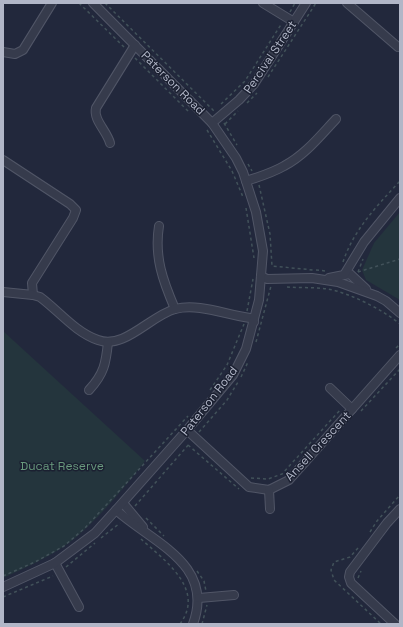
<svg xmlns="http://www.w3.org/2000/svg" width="403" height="627" viewBox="0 0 403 627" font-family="'Space Grotesk',sans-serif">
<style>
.green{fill:#24353d}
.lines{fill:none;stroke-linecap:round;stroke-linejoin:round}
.minor-casing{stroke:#515667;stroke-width:10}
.path{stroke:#42525a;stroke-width:1.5;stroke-dasharray:3 3;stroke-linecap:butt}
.minor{stroke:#363b4c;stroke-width:8}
.labels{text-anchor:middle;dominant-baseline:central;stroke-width:3;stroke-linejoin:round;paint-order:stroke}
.street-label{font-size:12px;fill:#b1b6c7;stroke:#1b2031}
.park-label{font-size:12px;fill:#68997d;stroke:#1b2031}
</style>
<rect width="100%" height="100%" fill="#22283c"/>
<!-- green -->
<g class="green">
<polygon points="400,212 400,300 366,280 362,270 374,243"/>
<path d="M3,331L145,461C124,488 101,516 75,538C54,555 27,567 3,578Z"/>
</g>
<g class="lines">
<defs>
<g id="minor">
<polyline points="263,3 294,22"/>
<polyline points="347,3 398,47"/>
<polyline points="3,52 15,54 23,50 52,3"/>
<polyline points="212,123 239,100 254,84 306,3"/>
<path d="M110,143C107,131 93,120 96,108L135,45"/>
<polyline points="3,160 70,204 76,210 73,218 32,283 33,295"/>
<path d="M246,181C259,177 272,173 284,166C305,155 320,136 336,119"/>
<path d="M159,226C154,257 163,281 175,309"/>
<polyline points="344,275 350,274 366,289"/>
<polyline points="261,276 267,279 312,278 338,282 377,296 386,301 400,313"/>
<polyline points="329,278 344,275 364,242 400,198"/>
<path d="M3,292L33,295L40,297C59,311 75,332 98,340C124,350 150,316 175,309C199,303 226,315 250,318L254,322"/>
<polyline points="330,388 352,409"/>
<path d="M89,390C104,374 106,363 108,342"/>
<polyline points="187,430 249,487 269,490 289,480 400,355"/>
<polyline points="269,490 270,509"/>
<polyline points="123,503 143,527"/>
<path d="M116,510C153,543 215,564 193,624"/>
<polyline points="55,563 79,607"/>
<polyline points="3,587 55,563 95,533 116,510 187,430 233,375 246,349 259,300 263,251 256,212 243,172 236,158 212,123 93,3"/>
<polyline points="199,598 234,595"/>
<polyline points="395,624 351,583 349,577 350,572 387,523 400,509"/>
</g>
</defs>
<!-- minor casing -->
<use href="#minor" class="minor-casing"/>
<!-- path -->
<g class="path">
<polyline points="79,3 125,48"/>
<polyline points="105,3 215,112"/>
<polyline points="290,12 295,3"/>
<polyline points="135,58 190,113"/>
<polyline points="268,77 316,3"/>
<polyline points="247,103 257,93"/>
<polyline points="221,104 245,81 282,23"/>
<polyline points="224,123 237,145"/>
<polyline points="225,124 238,111"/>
<polyline points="207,130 232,171 243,197"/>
<polyline points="248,164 252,171"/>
<polyline points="259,185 270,234 272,266 313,270"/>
<polyline points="246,208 254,258"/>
<path d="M343,262C354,229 377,206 400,181"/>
<polyline points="316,270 326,271"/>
<polyline points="358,272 363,259"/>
<polyline points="358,272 400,259"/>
<path d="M287,287C300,288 314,287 328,289C350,293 383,310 400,324"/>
<polyline points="247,311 253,279"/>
<polyline points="256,342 271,286"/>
<polyline points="396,348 400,344"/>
<polyline points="241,377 248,362"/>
<polyline points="210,390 227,365 244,324"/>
<polyline points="361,411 400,369"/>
<polyline points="199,432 227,400 238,382"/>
<polyline points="188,445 239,489"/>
<polyline points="251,478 268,479 282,474 341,409"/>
<polyline points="135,506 190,443"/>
<polyline points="146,518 164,536"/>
<polyline points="370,532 377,521 400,495"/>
<polyline points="101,538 120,523"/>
<path d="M141,539C164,560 206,589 180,624"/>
<polyline points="358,548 350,557 334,562 331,570 334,580 381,624"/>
<polyline points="66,567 95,543"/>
<polyline points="197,571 204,581 206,591"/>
<polyline points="3,576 35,562 64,546 85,528 188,416"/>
<polyline points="358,578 361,571"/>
<polyline points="3,597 53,576"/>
<polyline points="202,624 207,605"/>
</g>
<!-- minor -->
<use href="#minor" class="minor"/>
</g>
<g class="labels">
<!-- street labels -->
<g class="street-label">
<text transform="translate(270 57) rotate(-56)">Percival Street</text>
<text transform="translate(173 83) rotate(45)">Paterson Road</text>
<text transform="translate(209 401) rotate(-52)">Paterson Road</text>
<text transform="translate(318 446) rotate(-47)">Ansell Crescent</text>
</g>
<!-- park labels -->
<g class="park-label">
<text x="62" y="466">Ducat Reserve</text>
</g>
</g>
<!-- border -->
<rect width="403" height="627" fill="none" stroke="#b1b6c7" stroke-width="8"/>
</svg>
